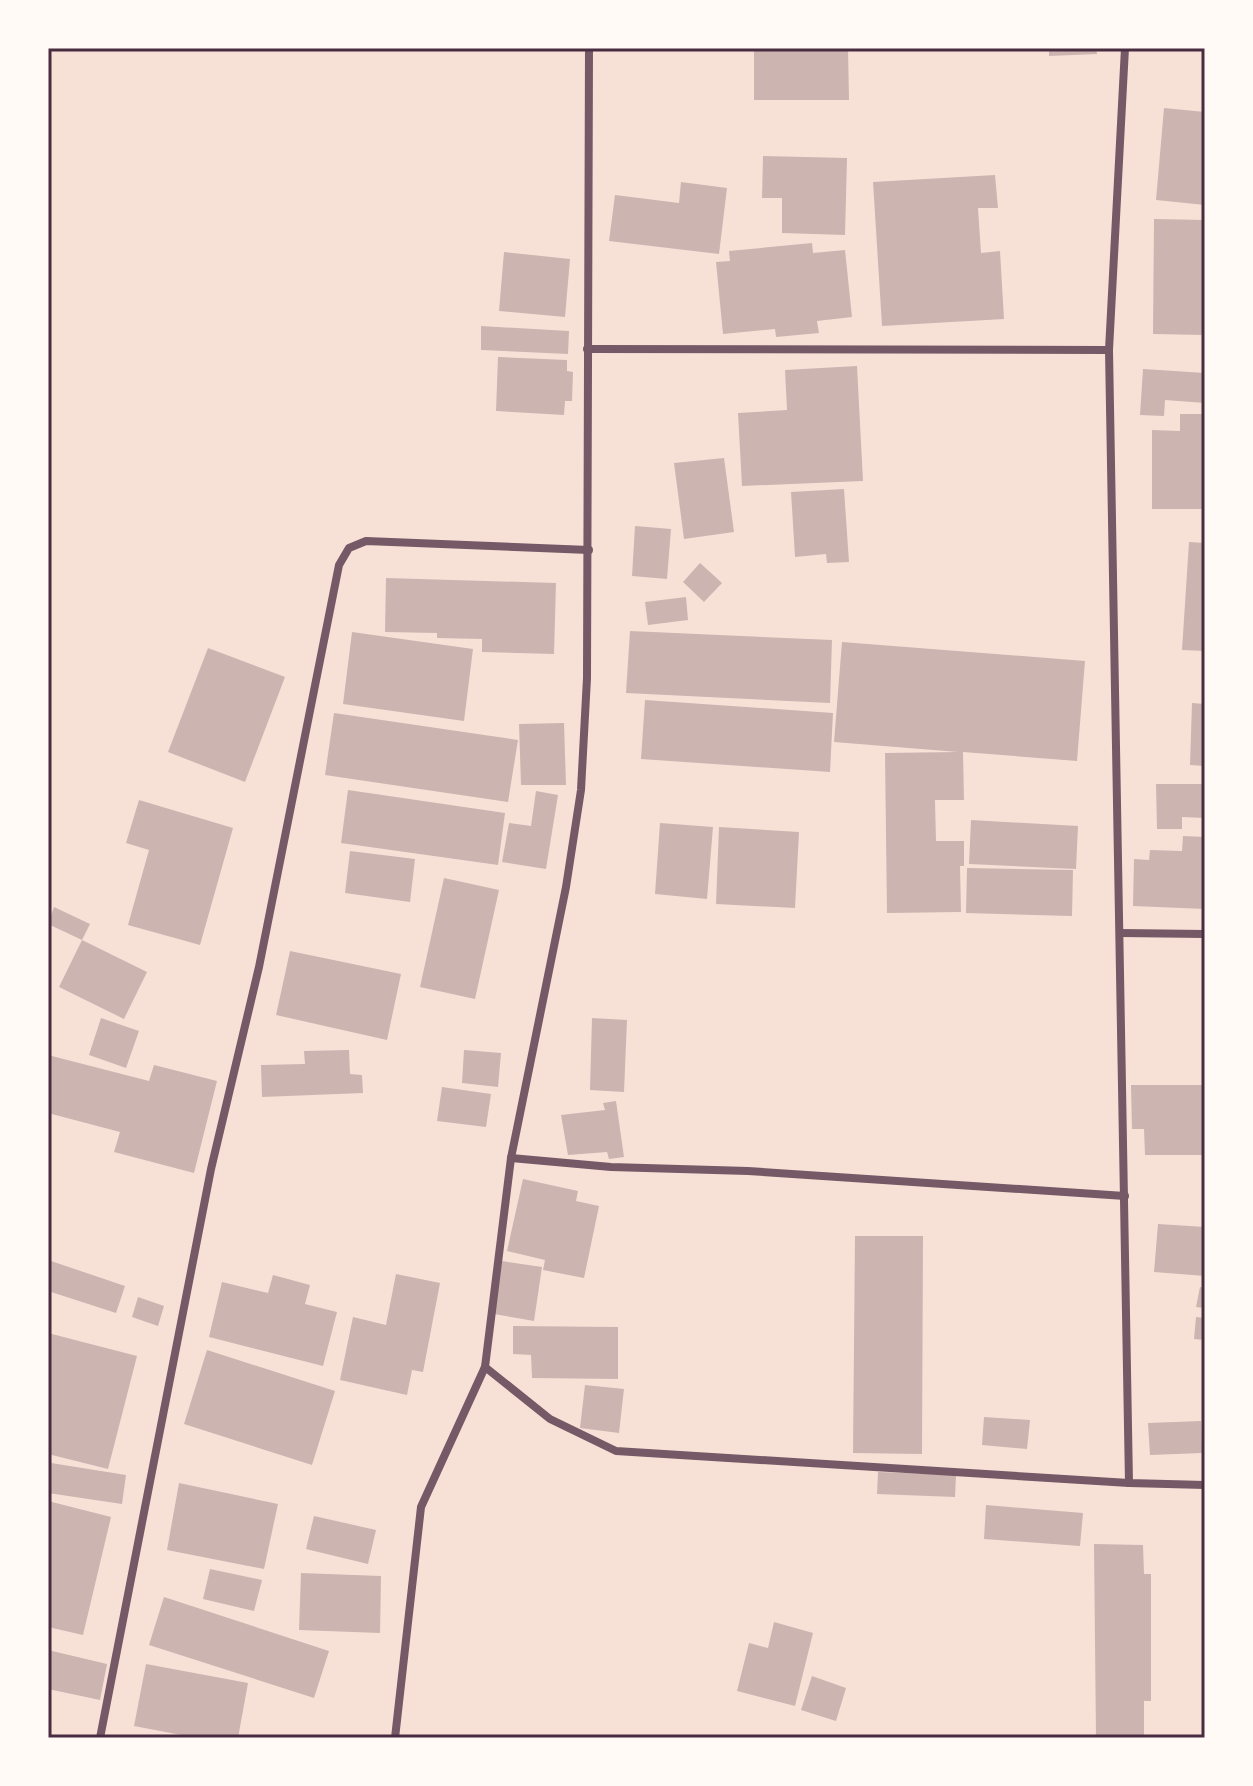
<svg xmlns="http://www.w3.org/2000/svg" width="1253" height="1786" viewBox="0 0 1253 1786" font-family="'IBM Plex Serif',serif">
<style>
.building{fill:#ccb4b1}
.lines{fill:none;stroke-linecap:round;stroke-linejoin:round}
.minor{stroke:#755966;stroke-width:8}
.neatline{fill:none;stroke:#4a2c40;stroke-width:3}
</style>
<rect width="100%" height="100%" fill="#f7e1d7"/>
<!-- building -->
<g class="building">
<polygon points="754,48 848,48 849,100 754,100"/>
<polygon points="1049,48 1096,48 1097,54 1049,56"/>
<polygon points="1164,108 1205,112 1205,205 1156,200"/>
<polygon points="763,156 847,158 845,235 782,233 782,198 762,198"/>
<polygon points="995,175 998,208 978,208 981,253 1000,251 1004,319 882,326 873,182"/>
<polygon points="681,182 727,188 719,254 609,241 615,195 679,203"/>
<polygon points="1154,219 1205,220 1205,335 1153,334"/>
<polygon points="812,243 813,253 845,250 852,317 817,321 819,333 776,337 775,329 723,334 716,262 730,261 729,251"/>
<polygon points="504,252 570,259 565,317 499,311"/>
<polygon points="481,326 569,331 568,354 481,350"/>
<polygon points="498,357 567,360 567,371 573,372 572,401 565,401 564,415 496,411"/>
<polygon points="857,366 863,481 742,486 738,413 787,410 785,370"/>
<polygon points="1143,369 1205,373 1205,403 1165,400 1164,416 1140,415"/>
<polygon points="1180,414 1205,414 1205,509 1152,509 1152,430 1180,431"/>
<polygon points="724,458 734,532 684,539 674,463"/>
<polygon points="844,489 849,562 827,563 826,554 795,557 791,492"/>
<polygon points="635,526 671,529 667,579 632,576"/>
<polygon points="1189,542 1205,543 1205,651 1182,650"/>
<polygon points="700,563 722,583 704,602 683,582"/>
<polygon points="386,578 556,583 554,654 482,652 482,639 437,638 437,633 385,632"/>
<polygon points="686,597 688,620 648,625 645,602"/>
<polygon points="630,631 832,640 830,703 626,693"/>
<polygon points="352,632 473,649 464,721 343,704"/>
<polygon points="842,642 1085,661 1077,761 963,752 964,800 935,800 936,841 964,841 964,866 960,866 961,912 887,913 885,753 958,752 834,742"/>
<polygon points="208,648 285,677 245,782 168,752"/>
<polygon points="645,700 833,713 830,772 641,759"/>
<polygon points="1192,703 1205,704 1205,766 1190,765"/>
<polygon points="334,713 518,740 508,802 325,775"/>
<polygon points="564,723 566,785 521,785 519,724"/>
<polygon points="1156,784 1205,784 1205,818 1182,817 1182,829 1157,829"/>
<polygon points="348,790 505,813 498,865 341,843"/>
<polygon points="536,791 558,795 546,869 502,862 509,823 531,826"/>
<polygon points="139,800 233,828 200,945 128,925 149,850 126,843"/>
<polygon points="971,820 1078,826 1076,869 969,864"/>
<polygon points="660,823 713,827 707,899 655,894"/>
<polygon points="719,827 799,832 795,908 716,904"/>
<polygon points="1183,836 1205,837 1205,909 1133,906 1134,859 1149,860 1150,850 1182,851"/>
<polygon points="350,851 415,859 410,902 345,893"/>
<polygon points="967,868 1073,870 1072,916 966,913"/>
<polygon points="444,878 499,890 475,999 420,987"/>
<polygon points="54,907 90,924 82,940 48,924"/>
<polygon points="82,940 147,972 124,1019 59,987"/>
<polygon points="290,951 401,974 387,1040 276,1015"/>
<polygon points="101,1018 139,1031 126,1068 89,1055"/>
<polygon points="592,1018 627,1020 624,1092 590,1090"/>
<polygon points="349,1050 350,1074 362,1075 363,1093 262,1097 261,1065 305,1064 304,1051"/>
<polygon points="464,1050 501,1053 498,1087 462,1083"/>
<polygon points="48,1055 149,1081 154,1065 217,1081 194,1173 114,1152 120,1132 48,1113"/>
<polygon points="1131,1085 1205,1085 1205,1155 1145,1155 1144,1129 1132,1129"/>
<polygon points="442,1087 491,1094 486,1127 437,1121"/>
<polygon points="616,1101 624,1157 609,1159 607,1152 568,1155 561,1115 605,1110 603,1103"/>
<polygon points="523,1179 578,1191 576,1201 599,1206 584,1278 543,1270 545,1260 507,1251"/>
<polygon points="1158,1224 1205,1227 1205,1276 1154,1272"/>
<polygon points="855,1236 923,1236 922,1454 853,1453"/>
<polygon points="48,1260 125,1286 116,1313 48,1291"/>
<polygon points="502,1261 542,1267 534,1321 494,1314"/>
<polygon points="396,1274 440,1283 423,1372 412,1370 407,1395 340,1380 353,1317 386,1325"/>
<polygon points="273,1275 310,1285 305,1304 337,1312 323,1366 209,1337 222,1282 268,1293"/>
<polygon points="1200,1287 1205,1288 1205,1308 1196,1307"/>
<polygon points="138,1297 164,1306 158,1326 132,1317"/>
<polygon points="1196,1317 1205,1318 1205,1340 1194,1339"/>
<polygon points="513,1326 618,1327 618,1379 532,1378 531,1355 513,1354"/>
<polygon points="48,1333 137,1356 108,1469 48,1454"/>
<polygon points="207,1350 335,1391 312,1465 184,1424"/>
<polygon points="585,1385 624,1389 619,1433 580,1428"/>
<polygon points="984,1417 1030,1420 1027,1449 982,1445"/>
<polygon points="1201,1421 1202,1453 1150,1455 1148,1423"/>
<polygon points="51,1463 126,1475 122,1504 48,1493"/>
<polygon points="878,1472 956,1475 955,1497 877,1494"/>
<polygon points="179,1483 278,1504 264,1569 167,1550"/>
<polygon points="48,1501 111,1517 83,1635 48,1627"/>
<polygon points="986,1505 1083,1513 1080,1546 984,1539"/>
<polygon points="314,1516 376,1530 368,1564 306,1549"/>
<polygon points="1094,1544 1143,1545 1144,1574 1151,1574 1151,1701 1144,1701 1144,1738 1096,1738"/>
<polygon points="210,1569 262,1580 254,1611 203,1599"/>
<polygon points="301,1573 381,1576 380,1633 299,1630"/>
<polygon points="164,1597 329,1651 314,1698 149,1645"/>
<polygon points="774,1622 813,1633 795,1706 737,1691 749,1643 768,1648"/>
<polygon points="48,1650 107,1664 100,1700 48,1689"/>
<polygon points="146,1664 248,1683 238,1738 197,1738 134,1726"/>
<polygon points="812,1676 846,1688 836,1721 801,1710"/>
</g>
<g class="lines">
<!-- minor -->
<g class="minor">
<polyline points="1125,48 1109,350 1129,1483"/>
<polyline points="587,349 1109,350"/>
<polyline points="1120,933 1205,934"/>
<polyline points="511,1158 611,1167 748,1171 1125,1196"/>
<polyline points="485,1367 550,1419 616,1451 1129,1483 1205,1485"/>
<polyline points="100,1738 211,1169 259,967 339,565 349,548 366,541 589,550"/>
<polyline points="395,1738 421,1507 485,1367 511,1158 566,887 581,790 587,678 589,48"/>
</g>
</g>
<!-- border -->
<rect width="1253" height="1786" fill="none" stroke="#fffaf5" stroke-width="100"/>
<rect x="50" y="50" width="1153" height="1686" class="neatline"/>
</svg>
